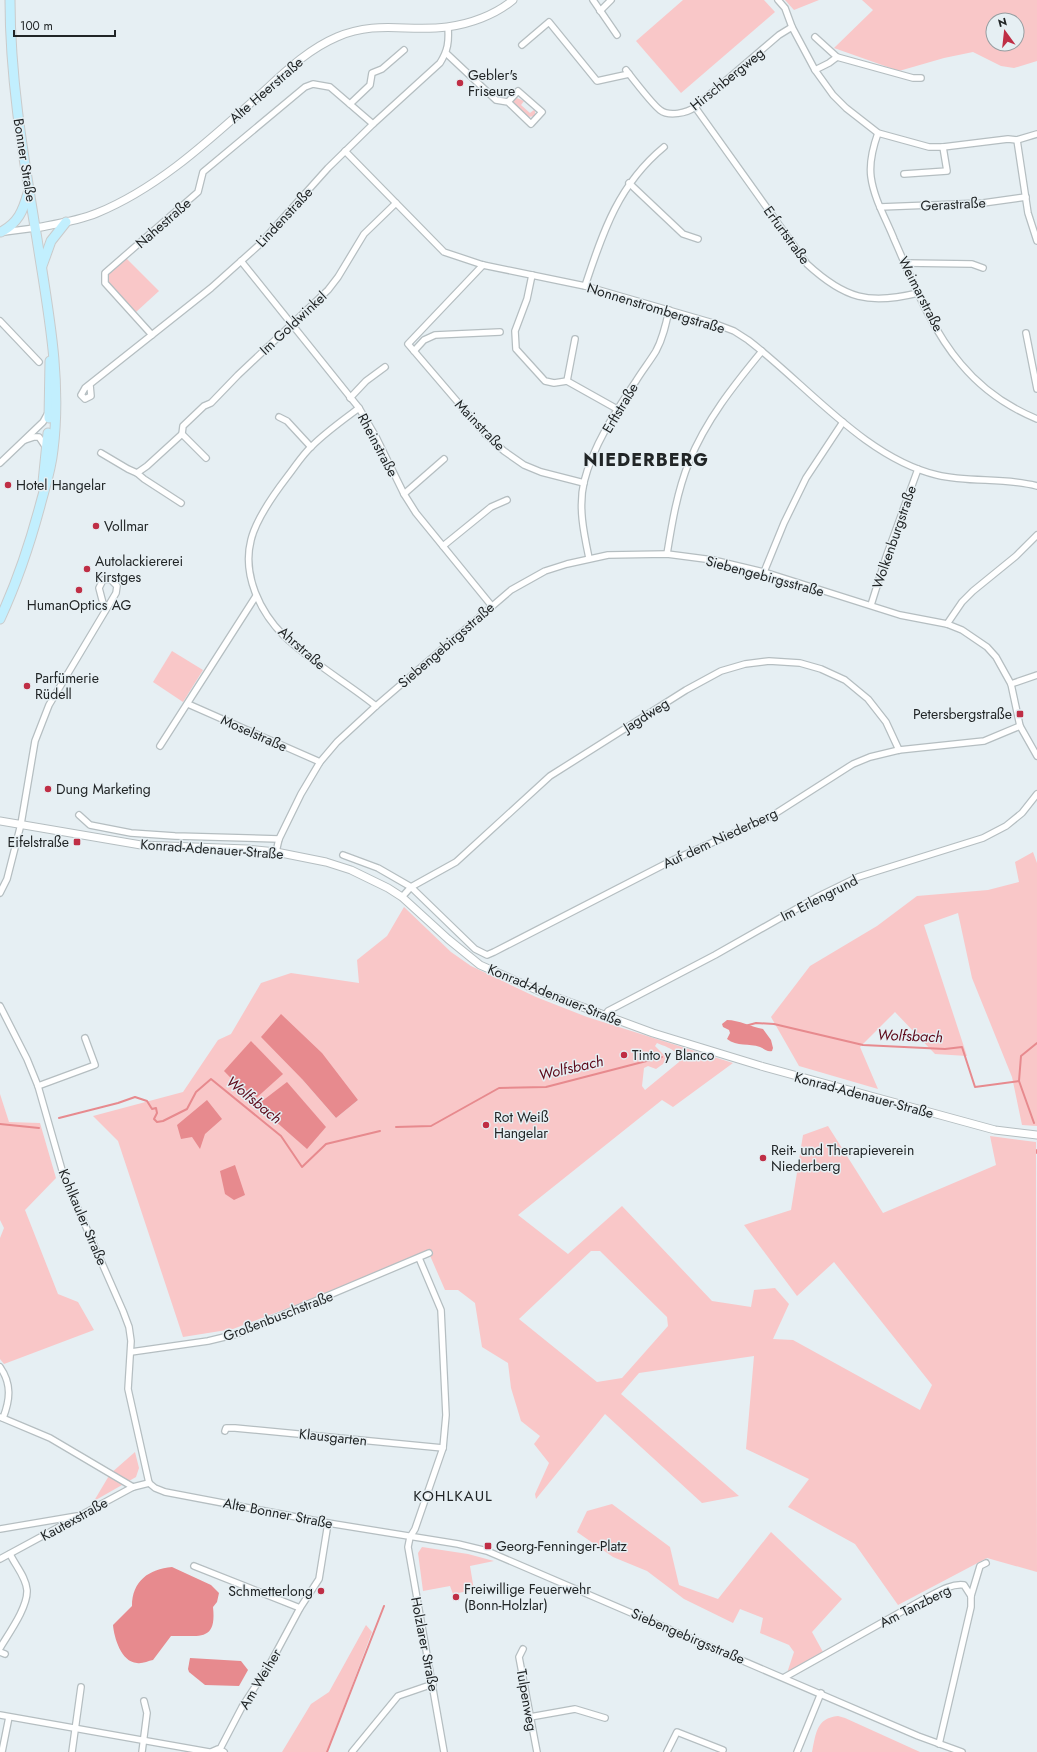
<svg xmlns="http://www.w3.org/2000/svg" width="1037" height="1752" viewBox="0 0 1037 1752" font-family="Jost,sans-serif">
<style>
.green{fill:#f9c7c8;fill-rule:evenodd}
.water{fill:#e78a8e}
.lines{fill:none;stroke-linecap:round;stroke-linejoin:round}
.stream{stroke:#e78a8e;stroke-width:2}
.minor-casing{stroke:#b5bec1;stroke-width:8}
.tertiary-casing{stroke:#b5bec1;stroke-width:9}
.primary-casing{stroke:#cacbcb;stroke-width:11}
.minor{stroke:#fff;stroke-width:5.5}
.tertiary{stroke:#fff;stroke-width:7}
.primary{stroke:#c2effe;stroke-width:9}
.poi-dot{fill:#bf2e45;stroke:#e6eff3;stroke-width:1.5}
.labels{text-anchor:middle;dominant-baseline:central;stroke-width:3;stroke-linejoin:round;paint-order:stroke}
.poi-label{font-size:14px;fill:#212526;stroke:#e6eff3;text-anchor:start}
.street-label{font-size:14px;fill:#212526;stroke:#e6eff3}
.water-label{font-size:15px;font-style:italic;fill:#5d091a;stroke:#e6eff3}
.neighbourhood-label{font-size:15px;letter-spacing:1px;fill:#212526;stroke:#e6eff3}
.district-label{font-size:18px;font-weight:bold;letter-spacing:1px;fill:#212526;stroke:#e6eff3}
</style>
<rect width="100%" height="100%" fill="#e6eff3"/>
<!-- green -->
<g class="green">
<polygon points="683,0 764,0 775,12 681,93 636,41"/>
<polygon points="785,0 819,0 794,10"/>
<path d="M862,0H1037V61L1014,68L1001,66L973,52L944,58L899,71L834,48L873,10ZM993,20H1017V44H993Z"/>
<polygon points="517,98 524,101 521,105 530,113 534,110 535,111 535,116 528,117 511,102"/>
<polygon points="126,258 159,291 136,312 107,281 108,274"/>
<polygon points="172,651 203,670 183,702 153,682"/>
<polygon points="1033,852 1037,863 1037,1126 1022,1125 1012,1077 972,978 958,913 924,925 967,1056 935,1054 895,1012 860,1047 878,1089 799,1066 771,1017 810,966 877,926 917,896 988,890 1019,882 1015,862"/>
<path d="M404,907L451,952L471,966L536,997L587,1017L733,1063L673,1107L662,1100L518,1215L568,1254L622,1206L712,1301L751,1307L754,1290L775,1288L789,1304L773,1339L793,1340L920,1410L932,1385L834,1262L797,1296L744,1225L791,1210L803,1135L828,1126L883,1213L996,1165L990,1136L1036,1142L1037,1572L987,1558L898,1605L855,1544L788,1507L809,1479L746,1449L754,1356L639,1373L621,1394L739,1496L702,1503L605,1414L536,1499L535,1494L549,1463L534,1444L540,1436L521,1421L511,1388L508,1363L482,1347L475,1303L458,1290H445L428,1251L372,1276L233,1329L183,1337L118,1141L93,1116L183,1092L218,1040L231,1034L261,983L291,973L359,983L357,960L387,936ZM657,1043C666,1047 680,1050 679,1062L645,1090L642,1086L644,1068L648,1066L656,1069L663,1064L666,1057L655,1046ZM302,1079L358,1100L336,1118ZM591,1251H600L667,1317L668,1326L622,1378L597,1382L519,1319Z"/>
<polygon points="0,1094 9,1122 40,1123 56,1178 25,1210 58,1294 78,1302 94,1330 4,1364 0,1359 0,1238 4,1228 0,1220"/>
<polygon points="135,1452 139,1468 136,1477 94,1501 110,1474"/>
<polygon points="612,1504 670,1547 679,1585 718,1599 771,1532 842,1599 812,1632 823,1652 787,1673 794,1652 789,1645 760,1633 763,1618 740,1609 733,1623 684,1599 647,1571 613,1557 577,1532 587,1511"/>
<polygon points="422,1547 468,1554 494,1561 470,1566 474,1590 453,1594 450,1586 423,1591 418,1553"/>
<polygon points="366,1625 372,1632 327,1752 282,1752 311,1704 329,1692"/>
<path d="M838,1716L845,1718L920,1752H812C816,1734 816,1718 838,1716Z"/>
</g>
<!-- water -->
<g class="water">
<polygon points="281,1014 322,1053 358,1100 336,1118 302,1079 261,1037"/>
<path d="M727,1020C739,1020 751,1027 763,1029L771,1040L773,1048L772,1051C767,1052 765,1049 760,1047C749,1043 737,1047 727,1039L730,1033L729,1030L723,1027L722,1024Z"/>
<polygon points="251,1041 283,1074 253,1101 224,1071"/>
<polygon points="287,1082 326,1127 307,1149 257,1105"/>
<polygon points="207,1100 222,1119 205,1134 200,1149 192,1137 181,1139 177,1125"/>
<polygon points="235,1165 245,1195 234,1200 225,1194 220,1171"/>
<path d="M172,1567L211,1585L219,1593L217,1602L213,1607C217,1643 198,1635 171,1636L153,1660C148,1661 142,1664 137,1663C121,1662 114,1637 113,1625L132,1606C132,1581 149,1569 172,1567Z"/>
<polygon points="190,1658 241,1661 248,1670 239,1686 205,1685 189,1672 188,1669"/>
</g>
<g class="lines">
<!-- stream -->
<g class="stream">
<polyline points="745,1026 756,1023 774,1024 863,1045 945,1049 962,1047 975,1087 1019,1081 1034,1123"/>
<polyline points="1019,1081 1021,1056 1037,1043"/>
<polyline points="59,1118 118,1103 135,1097 147,1101 152,1109 156,1108 157,1113 154,1119 157,1122 163,1121 187,1109 196,1092 211,1079 281,1136 302,1167 326,1144 380,1131"/>
<polyline points="0,1124 39,1128"/>
<polyline points="396,1127 431,1126 499,1088 546,1087 662,1057"/>
<polyline points="1037,1150 1037,1153"/>
<polyline points="327,1752 384,1606"/>
</g>
<defs>
<g id="minor">
<polyline points="593,0 617,35"/>
<polyline points="778,0 785,8 792,27 815,70 833,95 846,108 878,133 929,147 943,147 1008,139 1017,140 1037,134"/>
<polyline points="600,11 611,0"/>
<polyline points="815,37 837,57"/>
<polyline points="522,45 549,22 597,81 629,74"/>
<polyline points="446,53 496,100 508,102 531,124 542,112 518,91 508,102"/>
<path d="M626,70C633,79 652,104 660,110C669,117 687,113 695,107L779,35L792,27"/>
<polyline points="815,70 829,63 837,57 913,78 921,78"/>
<polyline points="350,104 370,85 372,73 382,69 404,50"/>
<path d="M695,107L807,264C845,299 869,305 918,293"/>
<path d="M878,133C873,147 869,162 871,177C874,199 886,219 894,239C913,282 931,329 961,364C981,388 1008,407 1037,419"/>
<polyline points="1017,140 1028,213 1037,241"/>
<path d="M345,151L444,252L483,265L585,286L713,323L734,331L748,340C806,384 865,458 937,475C970,483 1004,477 1037,486"/>
<polyline points="904,174 947,171 943,147"/>
<polyline points="629,183 683,234 698,239"/>
<polyline points="880,207 983,203 1026,197"/>
<polyline points="4,232 35,228"/>
<polyline points="241,261 359,408 376,437 404,494 416,513 491,605"/>
<polyline points="905,263 972,264 983,268"/>
<polyline points="483,265 408,344 485,434 504,451 524,465 541,472 584,483"/>
<polyline points="532,275 527,299 515,331 516,349 545,381 554,383 567,381 617,409"/>
<path d="M585,286C603,232 618,185 664,147"/>
<polyline points="0,321 39,362"/>
<polyline points="1026,333 1037,389"/>
<polyline points="152,335 105,283 105,273 198,192 203,172 305,87 313,84 330,87 373,124"/>
<polyline points="414,351 424,340 435,335 500,332"/>
<polyline points="567,381 575,339"/>
<path d="M90,385L91,396L85,399L81,395L85,388L211,288L259,245L328,168L373,124L440,63C448,50 449,42 448,27"/>
<polyline points="350,398 366,381 385,367"/>
<path d="M359,408C343,420 326,432 312,446C302,455 295,467 287,477C274,494 256,519 251,540C242,575 260,612 284,636C312,663 346,682 376,706"/>
<polyline points="279,417 287,421 311,447"/>
<polyline points="182,434 206,458"/>
<polyline points="25,440 34,437 39,437 45,446"/>
<polyline points="101,453 128,469 137,473"/>
<polyline points="0,463 43,422 48,413"/>
<polyline points="404,494 444,459"/>
<polyline points="181,503 144,479 137,473 147,466 182,434 183,426 204,406 211,403 238,375 328,290 338,277 364,234 396,203"/>
<polyline points="443,546 491,507 507,500"/>
<path d="M667,554C672,523 677,492 689,462C706,420 734,385 762,351"/>
<path d="M589,558C584,534 578,507 584,482C593,446 615,412 636,381C642,371 650,361 656,351C663,338 666,324 669,310"/>
<polyline points="764,572 784,523 806,478 843,422"/>
<polyline points="871,605 886,557 918,469"/>
<polyline points="947,624 962,602 973,591 1016,556 1037,535"/>
<polyline points="1011,684 1037,675"/>
<polyline points="188,704 320,762"/>
<polyline points="160,746 256,596"/>
<polyline points="79,815 90,825 131,833 175,836 279,839"/>
<polyline points="276,852 279,839 301,794 320,762 337,742 376,706 511,590 545,571 567,564 608,555 667,554 713,560 764,572 900,615 947,624 962,630 987,647 996,657 1011,684 1020,726 1037,756"/>
<polyline points="343,855 378,868 411,887 475,949 487,955 494,952 673,860 770,817 853,764 870,757 899,750 984,741 1020,726"/>
<polyline points="0,893 7,879 21,824 35,741 49,705 116,593 117,586 110,579 103,580 99,588 105,611"/>
<polyline points="402,897 411,887 456,862 550,776 686,690 721,671 745,664 769,661 800,663 821,669 845,680 868,699 886,722 899,750"/>
<polyline points="0,1006 27,1059 38,1086 64,1177 123,1311 129,1327 131,1341 128,1389 149,1483"/>
<polyline points="605,1016 608,1011 715,955 819,896 858,877 983,838 1006,826 1022,813 1037,794"/>
<polyline points="38,1086 95,1065 85,1038"/>
<polyline points="419,1258 441,1310 446,1415 443,1448 415,1529 410,1537 408,1547 444,1752"/>
<polyline points="131,1352 208,1341 237,1334 429,1253"/>
<path d="M0,1367C12,1384 10,1400 3,1418"/>
<polyline points="0,1417 50,1438 133,1487"/>
<polyline points="225,1431 226,1428 235,1428 443,1448"/>
<polyline points="149,1483 155,1488 165,1492 328,1523 458,1544 487,1551 918,1736 962,1752"/>
<polyline points="0,1529 77,1516"/>
<polyline points="0,1559 133,1487 149,1483"/>
<polyline points="194,1566 300,1608"/>
<polyline points="971,1596 980,1566 986,1563"/>
<path d="M0,1648C9,1633 28,1607 27,1590C26,1577 15,1565 10,1554"/>
<polyline points="523,1649 519,1657 537,1752"/>
<polyline points="0,1652 5,1654"/>
<path d="M785,1677L924,1599C936,1593 951,1583 964,1585L971,1596V1607L939,1744"/>
<polyline points="0,1715 209,1752"/>
<polyline points="530,1717 575,1709 605,1718"/>
<polyline points="220,1749 242,1707 271,1662 300,1608 319,1579 328,1523"/>
<polyline points="2,1752 9,1717"/>
<polyline points="72,1752 81,1687"/>
<polyline points="142,1752 147,1713 144,1701"/>
<polyline points="211,1752 218,1749 224,1752"/>
<polyline points="352,1752 398,1696 433,1684"/>
<polyline points="667,1752 677,1732 723,1750"/>
<polyline points="797,1752 821,1693"/>
</g>
<g id="tertiary">
<path d="M35,228C56,224 78,221 97,213C156,189 206,143 253,101C279,78 304,51 337,37C376,20 407,32 447,27C470,24 495,15 513,0"/>
<polyline points="0,821 141,845 247,849 276,852 326,862 351,870 388,888 402,897 448,939 480,965 539,991 653,1033 761,1066 995,1130 1037,1135"/>
</g>
<g id="primary">
<path d="M1,232C18,223 23,211 28,193"/>
<polyline points="42,266 51,241 66,222"/>
<polyline points="49,418 50,361"/>
<polyline points="43,482 48,433"/>
<path d="M0,619C18,580 29,547 40,506C45,487 51,470 53,450C62,379 48,310 37,239C24,160 10,81 10,0"/>
</g>
</defs>
<!-- minor casing -->
<use href="#minor" class="minor-casing"/>
<!-- tertiary casing -->
<use href="#tertiary" class="tertiary-casing"/>
<!-- primary casing -->
<use href="#primary" class="primary-casing"/>
<!-- minor -->
<use href="#minor" class="minor"/>
<!-- tertiary -->
<use href="#tertiary" class="tertiary"/>
<!-- primary -->
<use href="#primary" class="primary"/>
</g>
<!-- markers -->
<g class="poi-dot">
<circle cx="460" cy="83" r="4"/>
<circle cx="8" cy="485" r="4"/>
<circle cx="96" cy="526" r="4"/>
<circle cx="87" cy="569" r="4"/>
<circle cx="79" cy="590" r="4"/>
<circle cx="27" cy="686" r="4"/>
<rect x="1016" y="710" width="8" height="8" rx="2"/>
<circle cx="48" cy="789" r="4"/>
<rect x="73" y="838" width="8" height="8" rx="2"/>
<circle cx="624" cy="1055" r="4"/>
<circle cx="486" cy="1125" r="4"/>
<circle cx="763" cy="1158" r="4"/>
<rect x="484" y="1542" width="8" height="8" rx="2"/>
<circle cx="321" cy="1591" r="4"/>
<circle cx="456" cy="1597" r="4"/>
</g>
<g class="labels">
<!-- poi labels -->
<g class="poi-label">
<text x="468" y="75">Gebler's<tspan x="468" dy="16">Friseure</tspan></text>
<text x="16" y="485">Hotel Hangelar</text>
<text x="104" y="526">Vollmar</text>
<text x="95" y="561">Autolackiererei<tspan x="95" dy="16">Kirstges</tspan></text>
<text x="79" y="605" text-anchor="middle">HumanOptics AG</text>
<text x="35" y="678">Parfümerie<tspan x="35" dy="16">Rüdell</tspan></text>
<text x="1012" y="714" text-anchor="end">Petersbergstraße</text>
<text x="56" y="789">Dung Marketing</text>
<text x="69" y="842" text-anchor="end">Eifelstraße</text>
<text x="632" y="1055">Tinto y Blanco</text>
<text x="494" y="1117">Rot Weiß<tspan x="494" dy="16">Hangelar</tspan></text>
<text x="771" y="1150">Reit- und Therapieverein<tspan x="771" dy="16">Niederberg</tspan></text>
<text x="496" y="1546">Georg-Fenninger-Platz</text>
<text x="464" y="1589">Freiwillige Feuerwehr<tspan x="464" dy="16">(Bonn-Holzlar)</tspan></text>
<text x="313" y="1591" text-anchor="end">Schmetterlong</text>
</g>
<!-- street labels -->
<g class="street-label">
<text transform="translate(727 79) rotate(-39)">Hirschbergweg</text>
<text transform="translate(266 90) rotate(-41)">Alte Heerstraße</text>
<text transform="translate(25 160) rotate(81)">Bonner Straße</text>
<text transform="translate(953 204) rotate(-3)">Gerastraße</text>
<text transform="translate(284 217) rotate(-47)">Lindenstraße</text>
<text transform="translate(163 223) rotate(-41)">Nahestraße</text>
<text transform="translate(787 235) rotate(54)">Erfurtstraße</text>
<text transform="translate(921 294) rotate(63)">Weimarstraße</text>
<text transform="translate(656 308) rotate(17)">Nonnenstrombergstraße</text>
<text transform="translate(293 323) rotate(-43)">Im Goldwinkel</text>
<text transform="translate(620 408) rotate(-59)">Erftstraße</text>
<text transform="translate(480 425) rotate(46)">Mainstraße</text>
<text transform="translate(378 445) rotate(62)">Rheinstraße</text>
<text transform="translate(894 537) rotate(-71)">Wolkenburgstraße</text>
<text transform="translate(765 576) rotate(15)">Siebengebirgsstraße</text>
<text transform="translate(446 645) rotate(-41)">Siebengebirgsstraße</text>
<text transform="translate(302 648) rotate(41)">Ahrstraße</text>
<text transform="translate(646 715) rotate(-32)">Jagdweg</text>
<text transform="translate(254 733) rotate(24)">Moselstraße</text>
<text transform="translate(720 838) rotate(-25)">Auf dem Niederberg</text>
<text transform="translate(212 849) rotate(4)">Konrad-Adenauer-Straße</text>
<text transform="translate(819 898) rotate(-27)">Im Erlengrund</text>
<text transform="translate(555 995) rotate(22)">Konrad-Adenauer-Straße</text>
<text transform="translate(864 1095) rotate(15)">Konrad-Adenauer-Straße</text>
<text transform="translate(83 1217) rotate(67)">Kohlkauler Straße</text>
<text transform="translate(278 1316) rotate(-21)">Großenbuschstraße</text>
<text transform="translate(333 1437) rotate(6)">Klausgarten</text>
<text transform="translate(278 1513) rotate(11)">Alte Bonner Straße</text>
<text transform="translate(74 1519) rotate(-29)">Kautexstraße</text>
<text transform="translate(915 1606) rotate(-27)">Am Tanzberg</text>
<text transform="translate(688 1636) rotate(23)">Siebengebirgsstraße</text>
<text transform="translate(425 1644) rotate(79)">Holzlarer Straße</text>
<text transform="translate(260 1679) rotate(-59)">Am Weiher</text>
<text transform="translate(527 1700) rotate(80)">Tulpenweg</text>
</g>
<!-- water labels -->
<g class="water-label">
<text transform="translate(910 1036) rotate(2)">Wolfsbach</text>
<text transform="translate(571 1068) rotate(-13)">Wolfsbach</text>
<text transform="translate(254 1100) rotate(39)">Wolfsbach</text>
</g>
<!-- neighbourhood labels -->
<g class="neighbourhood-label">
<text x="453" y="1496">KOHLKAUL</text>
</g>
<!-- district labels -->
<g class="district-label">
<text x="646" y="460">NIEDERBERG</text>
</g>
</g>
<!-- north arrow -->
<g transform="translate(1005 32) rotate(345)"><circle r="19" fill="#e6eff3" stroke="#979ea1"/>
<path d="M0-3L7 15L0 10L-7 15Z" fill="#bf2e45"/>
<text y="-6" font-size="11" font-weight="bold" text-anchor="middle" fill="#212526">N</text>
</g>
<!-- scale -->
<path d="M14 30v6h101v-6" fill="none" stroke="#212526" stroke-width="2"/>
<text x="20" y="30" font-size="12" fill="#212526" stroke="#e6eff3" stroke-width="3" paint-order="stroke">100 m</text>
</svg>
